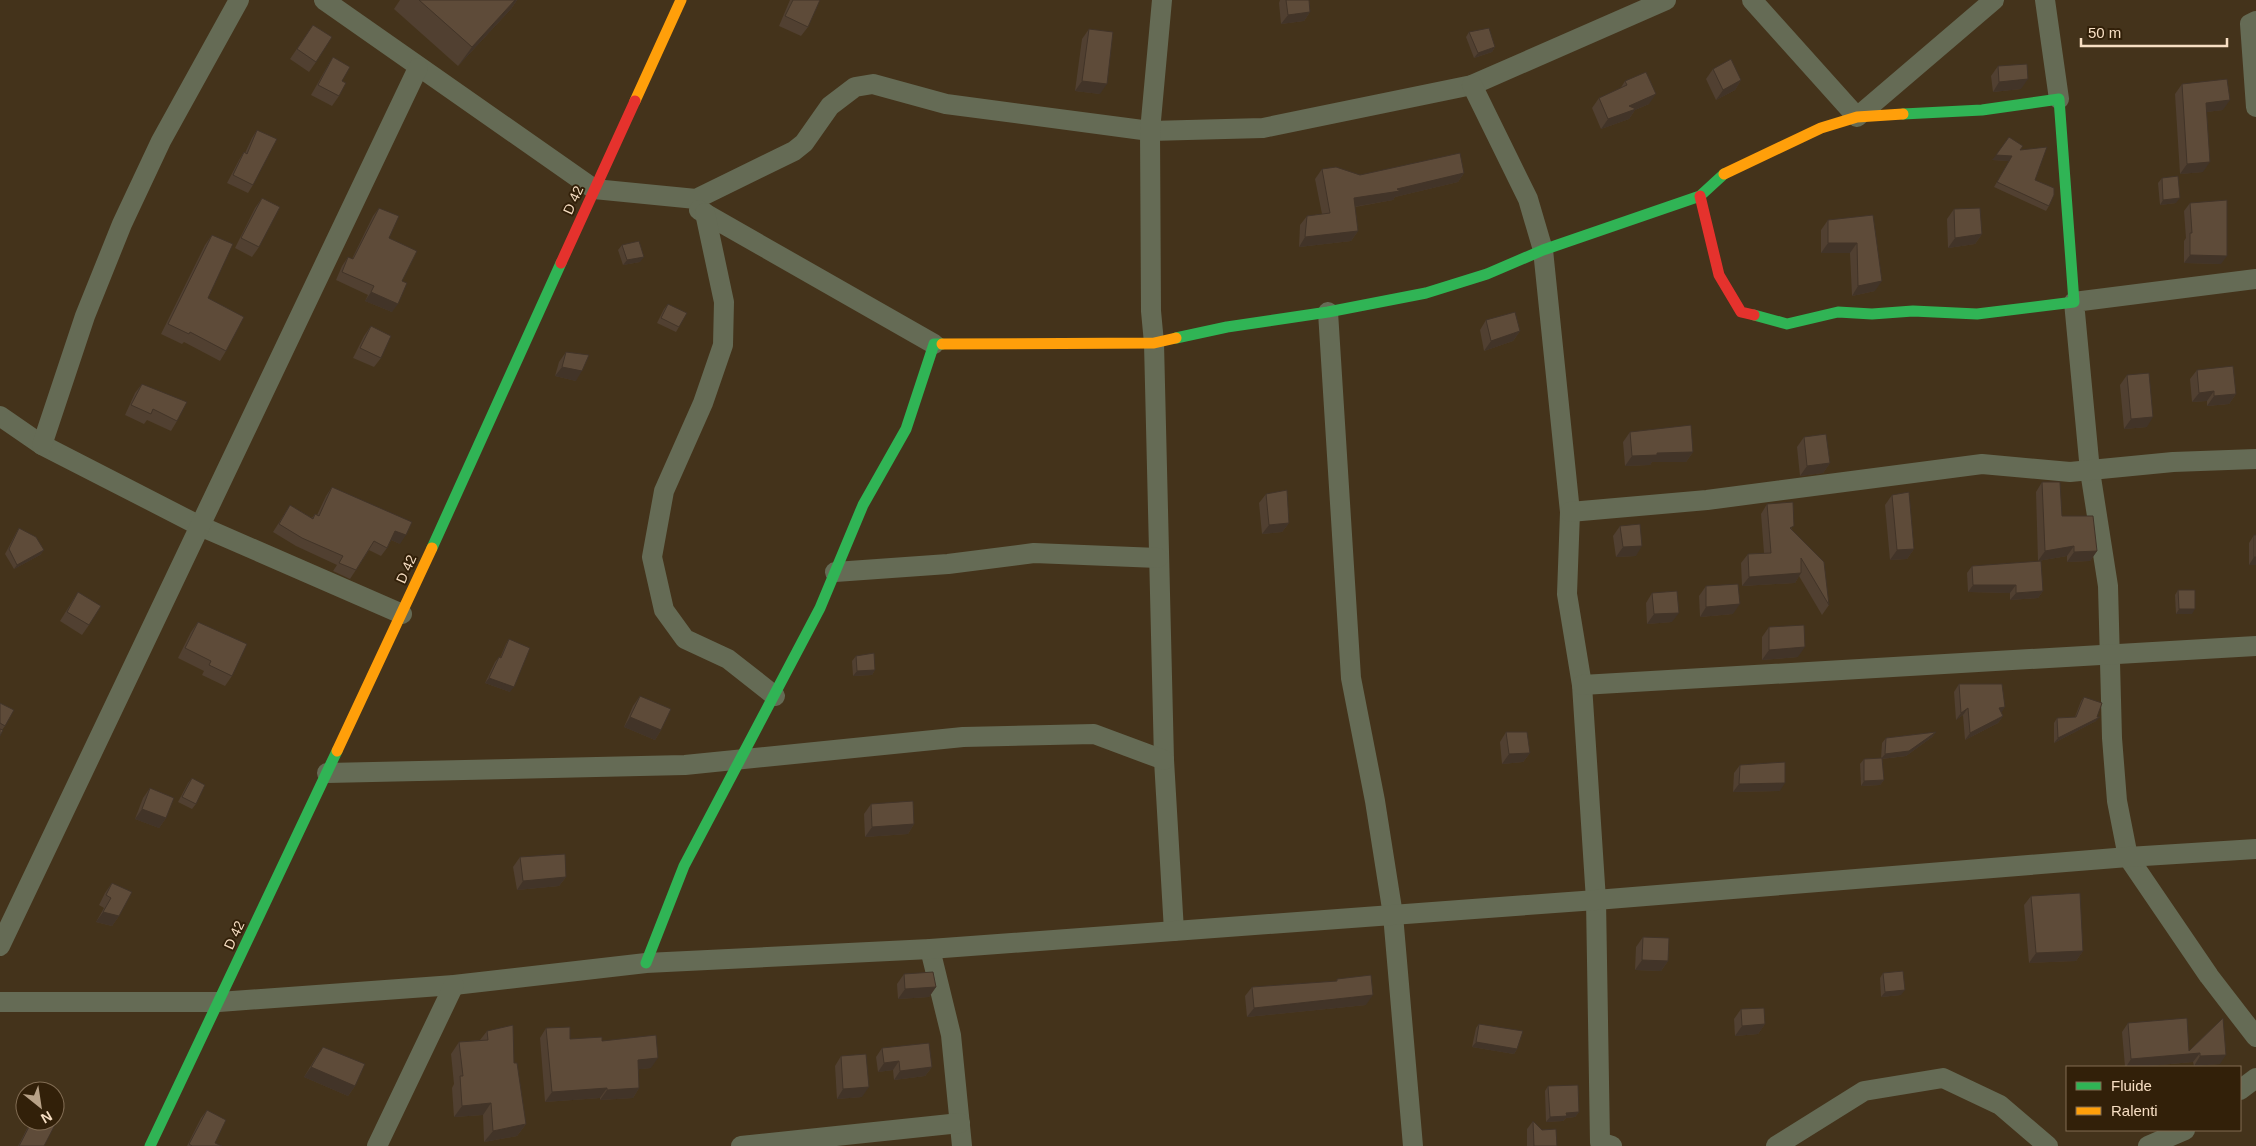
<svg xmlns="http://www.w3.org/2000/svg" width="2256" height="1146" viewBox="0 0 2256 1146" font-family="Helvetica,sans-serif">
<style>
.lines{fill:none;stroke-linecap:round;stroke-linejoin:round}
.street{stroke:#656b55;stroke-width:20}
.fast{stroke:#30b455;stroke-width:11}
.slow{stroke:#ff9f0a;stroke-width:11}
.jam{stroke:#e5322d;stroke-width:11}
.wall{fill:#514031}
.shaded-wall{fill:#423428}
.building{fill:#5e4b39;stroke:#423428}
.labels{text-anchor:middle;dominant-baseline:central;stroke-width:4;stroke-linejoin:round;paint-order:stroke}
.street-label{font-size:14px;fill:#f7dec3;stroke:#322009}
</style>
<rect width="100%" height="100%" fill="#44331b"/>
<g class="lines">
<!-- street -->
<g class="street">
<polyline points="324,0 594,189 696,199 794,151 804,143 830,106 855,87 873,84 946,104 1150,131 1263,128 1472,85 1666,0"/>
<polyline points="1162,0 1150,131 1151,311 1154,343 1164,760 1174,931"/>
<polyline points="1752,0 1857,117 1994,0"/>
<polyline points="2045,0 2059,99"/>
<polyline points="2256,21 2250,24 2256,107"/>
<polyline points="1472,85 1528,199 1543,250 1570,512 1567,594 1582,685 1596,900 1600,1142 1612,1146"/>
<polyline points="699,210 934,344"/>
<polyline points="705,213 724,302 723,345 703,403 664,491 652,557 664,610 685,639 728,659 775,696"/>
<polyline points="2256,279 2074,302 2090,471 2108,586 2112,738 2117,801 2128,857 2209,976 2256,1037"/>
<polyline points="1328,312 1351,678 1375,801 1393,915 1413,1146"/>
<polyline points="0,416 42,445 200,526 402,614"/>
<polyline points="42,445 85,316 122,224 161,141 239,0"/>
<polyline points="1570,512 1707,500 1982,464 2070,472 2173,462 2256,459"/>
<polyline points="835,572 948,564 1034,553 1158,558"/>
<polyline points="1582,685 2256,646"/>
<polyline points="327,773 685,765 963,737 1094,734 1164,760"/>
<polyline points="0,946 418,68"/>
<polyline points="930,949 951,1035 962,1146"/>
<polyline points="0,1002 219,1002 454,985 646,963 930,949 1596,900 2128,857 2256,849"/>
<polyline points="2240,1090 2256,1078"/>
<polyline points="377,1146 454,985"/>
<polyline points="741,1146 960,1123"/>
<polyline points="1776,1146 1864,1091 1943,1078 2000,1105 2048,1146"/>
<polyline points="2148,1146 2185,1130"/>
</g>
<!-- fast -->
<g class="fast">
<polyline points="1754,315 1787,324 1838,312 1872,314 1913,311 1977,314 2074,302 2059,99 1982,110 1903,114"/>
<polyline points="1176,338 1227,327 1328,312 1426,293 1487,274 1543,250 1700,196 1724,174"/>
<polyline points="432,548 561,263"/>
<polyline points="646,963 684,866 820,608 863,505 906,429 934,344 942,344"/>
<polyline points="150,1146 337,751"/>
</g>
<!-- slow -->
<g class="slow">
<polyline points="635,101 681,0"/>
<polyline points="1724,174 1821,128 1857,117 1903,114"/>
<polyline points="942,344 1154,343 1176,338"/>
<polyline points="337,751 432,548"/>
</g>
<!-- jam -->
<g class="jam">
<polyline points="1700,196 1719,275 1741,312 1754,315"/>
<polyline points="561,263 635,101"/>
</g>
</g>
<!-- wall -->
<g class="wall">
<polygon points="400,0 517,0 511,9 458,66 394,9"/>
<polygon points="790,0 820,0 808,27 801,36 779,26"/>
<polygon points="1280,0 1309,0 1310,12 1304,21 1281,24 1279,3"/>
<polygon points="313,25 316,62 309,72 290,59"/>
<polygon points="1089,29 1100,94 1075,91 1082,39"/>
<polygon points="1469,32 1495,47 1492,52 1474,58 1466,37"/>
<polygon points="333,57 342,81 339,96 332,106 311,95 327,67"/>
<polygon points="1998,66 2021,89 1993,92 1991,76"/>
<polygon points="1713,69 1741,80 1735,90 1716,100 1706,79"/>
<polygon points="1625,81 1649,104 1635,110 1629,119 1601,129 1592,108 1599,98 1620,89"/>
<polygon points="2182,84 2223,110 2206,112 2203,172 2180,174 2175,94"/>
<polygon points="257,130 253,185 248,193 227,183 239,160 244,152 245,153 252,138"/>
<polygon points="2020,150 2049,206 2046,211 1994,187 2009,161 1992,160"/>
<polygon points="1322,169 1360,175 1464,173 1458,182 1395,197 1393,200 1355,207 1358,231 1351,241 1299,247 1300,225 1307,216 1322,214 1315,179"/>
<polygon points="2162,178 2176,203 2160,205 2158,183"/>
<polygon points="262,198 259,247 252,257 235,248 255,208"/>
<polygon points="2190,203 2221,264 2184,263 2184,241 2186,238 2184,211"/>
<polygon points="379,208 389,238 402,281 392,312 365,301 368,295 336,280 342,266 348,257 352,259 373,216"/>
<polygon points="1954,209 1982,234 1975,244 1948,248 1947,219"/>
<polygon points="1873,215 1875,291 1852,296 1850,253 1821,253 1821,230 1828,220"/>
<polygon points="212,235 208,298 226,351 220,361 184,342 182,344 161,334 205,245"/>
<polygon points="622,245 640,262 623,265 618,250"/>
<polygon points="668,304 679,327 676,332 657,323 664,309"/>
<polygon points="1486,320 1520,331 1513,341 1484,351 1480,330"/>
<polygon points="371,326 381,358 374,367 353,358 364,336"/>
<polygon points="566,352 576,381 555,376 559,362"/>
<polygon points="2197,370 2236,394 2229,404 2207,406 2207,401 2192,402 2190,379"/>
<polygon points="2127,375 2147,427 2124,429 2120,385"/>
<polygon points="142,384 177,421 171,431 147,420 144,424 125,415 135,393"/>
<polygon points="1630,432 1693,452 1686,462 1652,462 1650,465 1625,466 1623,442"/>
<polygon points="1804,437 1830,463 1823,473 1800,476 1797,447"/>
<polygon points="2042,482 2062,516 2097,551 2090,561 2067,562 2067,556 2038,561 2036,492"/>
<polygon points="332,487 400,544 391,540 387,548 381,556 369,550 350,579 333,571 337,565 296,546 273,532 290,505 312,518 315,514 317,515 326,496"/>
<polygon points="1266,494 1289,523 1282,532 1262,534 1259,503"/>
<polygon points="1892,495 1914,549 1907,559 1890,560 1885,505"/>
<polygon points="1767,504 1792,529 1829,605 1822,615 1799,576 1795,583 1742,586 1741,563 1748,554 1764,553 1761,514"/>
<polygon points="1620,526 1636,556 1616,557 1613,536"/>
<polygon points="19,528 44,550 40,555 14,569 5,554 16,533"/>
<polygon points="2254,535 2256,535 2256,565 2249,565 2249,543"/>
<polygon points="1972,566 2043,591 2038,598 2010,600 2010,593 1968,592 1967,573"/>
<polygon points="1706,586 1733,614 1700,617 1699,596"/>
<polygon points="2178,590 2192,614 2176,614 2175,595"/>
<polygon points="78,592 89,625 82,635 60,621"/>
<polygon points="1652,593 1672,622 1647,624 1646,603"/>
<polygon points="198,622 232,676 225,686 202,675 204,671 178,658 191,632"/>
<polygon points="1769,627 1798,657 1762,660 1762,637"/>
<polygon points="509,639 510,692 485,683 495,662 499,657 500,658 506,644"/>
<polygon points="856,656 875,670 872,675 853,676 852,661"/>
<polygon points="1959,684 2005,707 2001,712 2003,716 1998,723 1965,740 1963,715 1956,720 1954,692"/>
<polygon points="640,696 661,730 655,740 624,727 633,706"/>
<polygon points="2084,697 2097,717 2096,721 2054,743 2054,723 2057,718 2075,717 2081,701"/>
<polygon points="0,703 5,726 2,730 0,736"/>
<polygon points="1506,732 1530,753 1523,762 1502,764 1500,742"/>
<polygon points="1936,732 1932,737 1906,756 1882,759 1884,780 1880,785 1861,786 1860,764 1864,759 1881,758 1882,743 1886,738"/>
<polygon points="1740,765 1780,791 1733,792 1734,773"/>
<polygon points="192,778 196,804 192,809 178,802 188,783"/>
<polygon points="150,788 166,818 159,828 135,819 143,798"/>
<polygon points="871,804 914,824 908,834 865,837 864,814"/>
<polygon points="520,857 566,877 559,886 517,890 513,867"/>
<polygon points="112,883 119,916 112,926 96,922 104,908 99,905 105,893"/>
<polygon points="2031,896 2083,951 2076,961 2029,963 2024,905"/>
<polygon points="1643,937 1668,961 1661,971 1635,970 1636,947"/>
<polygon points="1883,973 1901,995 1881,997 1880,978"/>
<polygon points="904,974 936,987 929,997 898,999 897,984"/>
<polygon points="1337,979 1366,1005 1247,1017 1245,996 1252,987 1336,982"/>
<polygon points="1741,1009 1765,1024 1758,1034 1735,1036 1734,1019"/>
<polygon points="2223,1018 2220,1064 2194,1066 2193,1062 2137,1067 2125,1067 2122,1032 2128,1023 2189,1051"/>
<polygon points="1479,1024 1517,1049 1514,1054 1472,1047 1476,1028"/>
<polygon points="546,1028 570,1039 602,1041 651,1068 639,1069 639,1088 633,1098 600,1100 600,1098 545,1102 540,1038"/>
<polygon points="487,1031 514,1063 526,1124 517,1136 484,1142 483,1115 454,1117 452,1088 454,1084 451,1054 459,1042 480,1040"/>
<polygon points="323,1047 355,1086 348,1096 304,1077 316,1057"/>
<polygon points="882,1048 932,1067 925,1076 894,1080 893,1070 878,1072 876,1057"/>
<polygon points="841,1056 862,1097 837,1099 835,1066"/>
<polygon points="1548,1086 1579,1112 1575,1117 1566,1118 1563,1121 1546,1122 1545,1091"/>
<polygon points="207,1110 215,1143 222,1146 187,1146 201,1118"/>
<polygon points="31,1121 55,1121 44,1146 18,1146"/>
<polygon points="1533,1121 1557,1146 1527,1146 1527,1129"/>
</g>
<!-- shaded-wall -->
<g class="shaded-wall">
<polygon points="515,0 517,0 511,9 458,66 472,47"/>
<polygon points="1310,12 1304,21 1281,24 1288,15"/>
<polygon points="1495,47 1492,52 1474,58 1478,53"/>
<polygon points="2028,79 2021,89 1993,92 1999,82"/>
<polygon points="1741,80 1735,90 1716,100 1723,90"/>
<polygon points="1082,81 1107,84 1100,94 1075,91"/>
<polygon points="1656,94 1649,104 1635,110 1629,119 1601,129 1608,119 1629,106"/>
<polygon points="2230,100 2223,110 2199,113 2206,103"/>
<polygon points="1996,155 2012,156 2009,161 1992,160"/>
<polygon points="2210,162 2203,172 2180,174 2187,164"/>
<polygon points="1464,173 1458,182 1395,197 1393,200 1347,208 1354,198"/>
<polygon points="2180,198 2176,203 2160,205 2163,200"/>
<polygon points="1358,231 1351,241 1299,247 1305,237"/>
<polygon points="1982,234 1975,244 1948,248 1955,238"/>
<polygon points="1828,243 1857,243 1850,253 1821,253"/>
<polygon points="2190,255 2227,256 2221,264 2184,263"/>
<polygon points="644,257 640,262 623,265 627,260"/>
<polygon points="1882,281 1875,291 1852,296 1858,286"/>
<polygon points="371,292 398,304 392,312 365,301"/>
<polygon points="1520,331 1513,341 1484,351 1491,341"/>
<polygon points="562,367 582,371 576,381 555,376"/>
<polygon points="2214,391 2207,401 2192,402 2199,393"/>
<polygon points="2236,394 2229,404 2207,406 2214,396"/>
<polygon points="2153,417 2147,427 2124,429 2131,419"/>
<polygon points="1693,452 1686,462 1652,462 1650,465 1625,466 1632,456 1657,453"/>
<polygon points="1830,463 1823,473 1800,476 1807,466"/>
<polygon points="1289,523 1282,532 1262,534 1269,525"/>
<polygon points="395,531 406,535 400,544 389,539"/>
<polygon points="1642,546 1636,556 1616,557 1623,547"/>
<polygon points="2074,546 2067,556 2038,561 2045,551"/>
<polygon points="1914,549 1907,559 1890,560 1897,550"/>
<polygon points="44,550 40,555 14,569 17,565"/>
<polygon points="2097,551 2090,561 2067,562 2074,552"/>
<polygon points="2254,557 2256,557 2256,565 2249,565"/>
<polygon points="1801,573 1795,583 1742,586 1749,577"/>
<polygon points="1973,585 2016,585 2010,593 1968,592"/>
<polygon points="2043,591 2038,598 2010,600 2016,593"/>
<polygon points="1740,604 1733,614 1700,617 1706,607"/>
<polygon points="2179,609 2195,609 2192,614 2176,614"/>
<polygon points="1679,613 1672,622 1647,624 1654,614"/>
<polygon points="1805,647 1798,657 1762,660 1769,650"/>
<polygon points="875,670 872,675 853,676 857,671"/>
<polygon points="489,678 514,687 510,692 485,683"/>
<polygon points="2005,707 2000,715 1999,708"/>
<polygon points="1968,708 1963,715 1956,720 1961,713"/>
<polygon points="2003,716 1998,723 1965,740 1970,733"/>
<polygon points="630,717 661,730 655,740 624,727"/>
<polygon points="2100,717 2096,721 2054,743 2058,738"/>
<polygon points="1936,732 1932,737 1906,756 1881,759 1885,754"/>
<polygon points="1530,753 1523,762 1502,764 1509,754"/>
<polygon points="1884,780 1880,785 1861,786 1864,781"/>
<polygon points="1785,783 1780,791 1733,792 1739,784"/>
<polygon points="142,809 166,818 159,828 135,819"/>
<polygon points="914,824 908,834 865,837 872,827"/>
<polygon points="566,877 559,886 517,890 523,881"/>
<polygon points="103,912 119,916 112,926 96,922"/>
<polygon points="2083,951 2076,961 2029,963 2036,953"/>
<polygon points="1642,960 1668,961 1661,971 1635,970"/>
<polygon points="936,987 929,997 898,999 905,989"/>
<polygon points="1905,990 1901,995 1881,997 1885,992"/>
<polygon points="1373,995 1366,1005 1247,1017 1254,1008"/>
<polygon points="1765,1024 1758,1034 1735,1036 1742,1026"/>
<polygon points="1476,1042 1517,1049 1514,1054 1472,1047"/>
<polygon points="2200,1053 2193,1062 2137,1067 2126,1067 2131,1059"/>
<polygon points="2226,1055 2220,1064 2194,1066 2200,1056"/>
<polygon points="658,1058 651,1068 631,1070 638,1060"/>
<polygon points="899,1061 893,1070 878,1072 884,1063"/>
<polygon points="311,1067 355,1086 348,1096 304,1077"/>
<polygon points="932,1067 925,1076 894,1080 900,1071"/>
<polygon points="869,1087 862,1097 837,1099 843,1089"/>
<polygon points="607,1088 600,1098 545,1102 552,1092"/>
<polygon points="639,1088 633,1098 600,1100 607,1090"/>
<polygon points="491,1103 483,1115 454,1117 462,1106"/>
<polygon points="1579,1112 1575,1117 1566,1118 1563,1121 1546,1122 1550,1117 1566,1113"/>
<polygon points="526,1124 517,1136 484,1142 493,1131"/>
</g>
<!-- building -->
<g class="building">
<polygon points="419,0 515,0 472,47"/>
<polygon points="793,0 820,0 808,27 785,16"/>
<polygon points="1286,0 1309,0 1310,12 1288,15"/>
<polygon points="313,25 332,37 316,62 297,49"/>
<polygon points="1489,28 1495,47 1478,53 1469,32"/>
<polygon points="1089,29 1113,32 1107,84 1082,81"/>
<polygon points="333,57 350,67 342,81 346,83 339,96 318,85"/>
<polygon points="1731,59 1741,80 1723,90 1713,69"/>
<polygon points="2027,64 2028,79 1999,82 1998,66"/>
<polygon points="1646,72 1656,94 1629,106 1636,109 1608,119 1599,98 1627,85 1625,81"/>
<polygon points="2227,79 2230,100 2206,103 2210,162 2187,164 2182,84"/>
<polygon points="257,130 277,139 253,185 233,175 244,152 247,154"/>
<polygon points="2009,137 2023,146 2020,150 2047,147 2035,180 2054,188 2054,195 2049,206 1997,182 2012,156 1996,155"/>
<polygon points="1460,153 1464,173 1397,189 1400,191 1354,198 1358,231 1305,237 1307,216 1330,213 1322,169 1336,167 1360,175"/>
<polygon points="2178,176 2180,198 2163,200 2162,178"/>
<polygon points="262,198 280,207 259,247 241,238"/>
<polygon points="2227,200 2227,256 2190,255 2190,233 2192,233 2190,203"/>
<polygon points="379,208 399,216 389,238 417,251 402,281 407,283 398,304 371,292 374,286 342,272 348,257 353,259"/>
<polygon points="1980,208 1982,234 1955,238 1954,209"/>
<polygon points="1873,215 1882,281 1858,286 1857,243 1828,243 1828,220"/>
<polygon points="212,235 233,244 208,298 244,317 226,351 190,332 189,334 168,324"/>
<polygon points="639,241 644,257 627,260 622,245"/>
<polygon points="668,304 687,313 679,327 661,318"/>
<polygon points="1515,312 1520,331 1491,341 1486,320"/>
<polygon points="371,326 391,336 381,358 360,348"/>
<polygon points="566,352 589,355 582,371 562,367"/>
<polygon points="2233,366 2236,394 2214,396 2214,391 2199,393 2197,370"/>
<polygon points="2149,373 2153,417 2131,419 2127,375"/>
<polygon points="142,384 187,402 177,421 153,409 151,414 131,405"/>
<polygon points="1691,425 1693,452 1657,453 1657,455 1632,456 1630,432"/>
<polygon points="1826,434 1830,463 1807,466 1804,437"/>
<polygon points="2042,482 2060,482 2062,516 2093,516 2097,551 2074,552 2074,546 2045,551"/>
<polygon points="332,487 412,522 406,535 395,531 387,548 374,541 356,570 339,563 343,556 302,538 279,524 290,505 313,519 315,514 319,516"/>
<polygon points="1287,490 1289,523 1269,525 1266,494"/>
<polygon points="1909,492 1914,549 1897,550 1892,495"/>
<polygon points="1793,502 1794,526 1790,528 1824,562 1829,605 1801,558 1801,573 1749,577 1748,554 1771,553 1767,504"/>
<polygon points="1640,524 1642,546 1623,547 1620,526"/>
<polygon points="19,528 36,537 44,550 17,565 9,549"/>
<rect x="2254" y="535" width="2" height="22"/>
<polygon points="2041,561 2043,591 2016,593 2016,585 1973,585 1972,566"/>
<polygon points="1738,584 1740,604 1706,607 1706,586"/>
<polygon points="2178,590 2195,590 2195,609 2179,609"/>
<polygon points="1677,591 1679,613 1654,614 1652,593"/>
<polygon points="78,592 101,606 89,625 67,612"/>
<polygon points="198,622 247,644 232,676 209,665 211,661 185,648"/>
<polygon points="1804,625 1805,647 1769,650 1769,627"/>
<polygon points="509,639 530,648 514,687 489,678 499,657 501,658"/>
<polygon points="874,653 875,670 857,671 856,656"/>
<polygon points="1959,684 2002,684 2005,707 1999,708 2003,716 1970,733 1968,708 1961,713"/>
<polygon points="640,696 671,709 661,730 630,717"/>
<polygon points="2084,697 2102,703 2097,717 2100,717 2058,738 2057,718 2076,717"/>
<polygon points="0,703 14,710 5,726 0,723"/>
<polygon points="0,729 3,730 0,736"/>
<polygon points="1506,732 1527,732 1530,753 1509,754"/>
<polygon points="1936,732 1909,751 1885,754 1886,738"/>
<polygon points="1882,758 1884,780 1864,781 1864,759"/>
<polygon points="1785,762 1785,783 1739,784 1740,765"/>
<polygon points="192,778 205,785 196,804 182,797"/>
<polygon points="150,788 174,798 166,818 142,809"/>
<polygon points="913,801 914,824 872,827 871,804"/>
<polygon points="565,854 566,877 523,881 520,857"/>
<polygon points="112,883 132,892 119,916 103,912 111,898 106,895"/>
<polygon points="2080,893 2083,951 2036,953 2031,896"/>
<polygon points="1643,937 1669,938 1668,961 1642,960"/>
<polygon points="1903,971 1905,990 1885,992 1883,973"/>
<polygon points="933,972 936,987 905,989 904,974"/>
<polygon points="1371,975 1373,995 1254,1008 1252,987 1337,981 1337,979"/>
<polygon points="1764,1008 1765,1024 1742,1026 1741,1009"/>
<polygon points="2187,1018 2189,1051 2223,1018 2226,1055 2200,1056 2200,1053 2131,1059 2128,1023"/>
<polygon points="1479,1024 1523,1031 1517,1049 1476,1042"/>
<polygon points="513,1025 514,1063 517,1063 526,1124 493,1131 491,1103 462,1106 460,1076 463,1076 459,1042 488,1040 487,1031"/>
<polygon points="570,1027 570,1039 602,1037 602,1041 656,1035 658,1058 638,1060 639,1088 607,1090 607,1088 552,1092 546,1028"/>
<polygon points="929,1043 932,1067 900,1071 899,1061 884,1063 882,1048"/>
<polygon points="323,1047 365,1064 355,1086 311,1067"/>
<polygon points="866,1054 869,1087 843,1089 841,1056"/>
<polygon points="1578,1085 1579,1112 1566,1113 1567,1116 1550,1117 1548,1086"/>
<polygon points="207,1110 226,1120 215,1143 222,1146 192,1146 189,1144"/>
<polygon points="55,1120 57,1121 44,1146 19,1146 32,1121 55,1121"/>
<polygon points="1533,1121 1542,1130 1556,1129 1557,1146 1534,1146"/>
</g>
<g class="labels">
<!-- street labels -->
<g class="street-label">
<text transform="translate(573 200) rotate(-66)">D 42</text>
<text transform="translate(406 569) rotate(-66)">D 42</text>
<text transform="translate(234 935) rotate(-65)">D 42</text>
</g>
</g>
<!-- legend -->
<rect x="2066" y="1066" width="175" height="65" fill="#322009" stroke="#816c53"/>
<rect x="2076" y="1082" width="25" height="8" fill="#30b455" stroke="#816c53"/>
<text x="2111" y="1091" font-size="15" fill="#f7dec3">Fluide</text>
<rect x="2076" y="1107" width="25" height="8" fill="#ff9f0a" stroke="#816c53"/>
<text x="2111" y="1116" font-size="15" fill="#f7dec3">Ralenti</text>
<!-- north arrow -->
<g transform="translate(40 1106) rotate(150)"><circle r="24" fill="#322009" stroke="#816c53"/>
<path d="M0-4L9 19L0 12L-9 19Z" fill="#b8a288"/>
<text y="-8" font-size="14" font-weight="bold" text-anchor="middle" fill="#f7dec3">N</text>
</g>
<!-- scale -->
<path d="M2081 38v8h146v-8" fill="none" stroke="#f7dec3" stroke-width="2.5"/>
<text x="2088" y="38" font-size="15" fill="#f7dec3" stroke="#322009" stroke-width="4" paint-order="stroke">50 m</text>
</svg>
